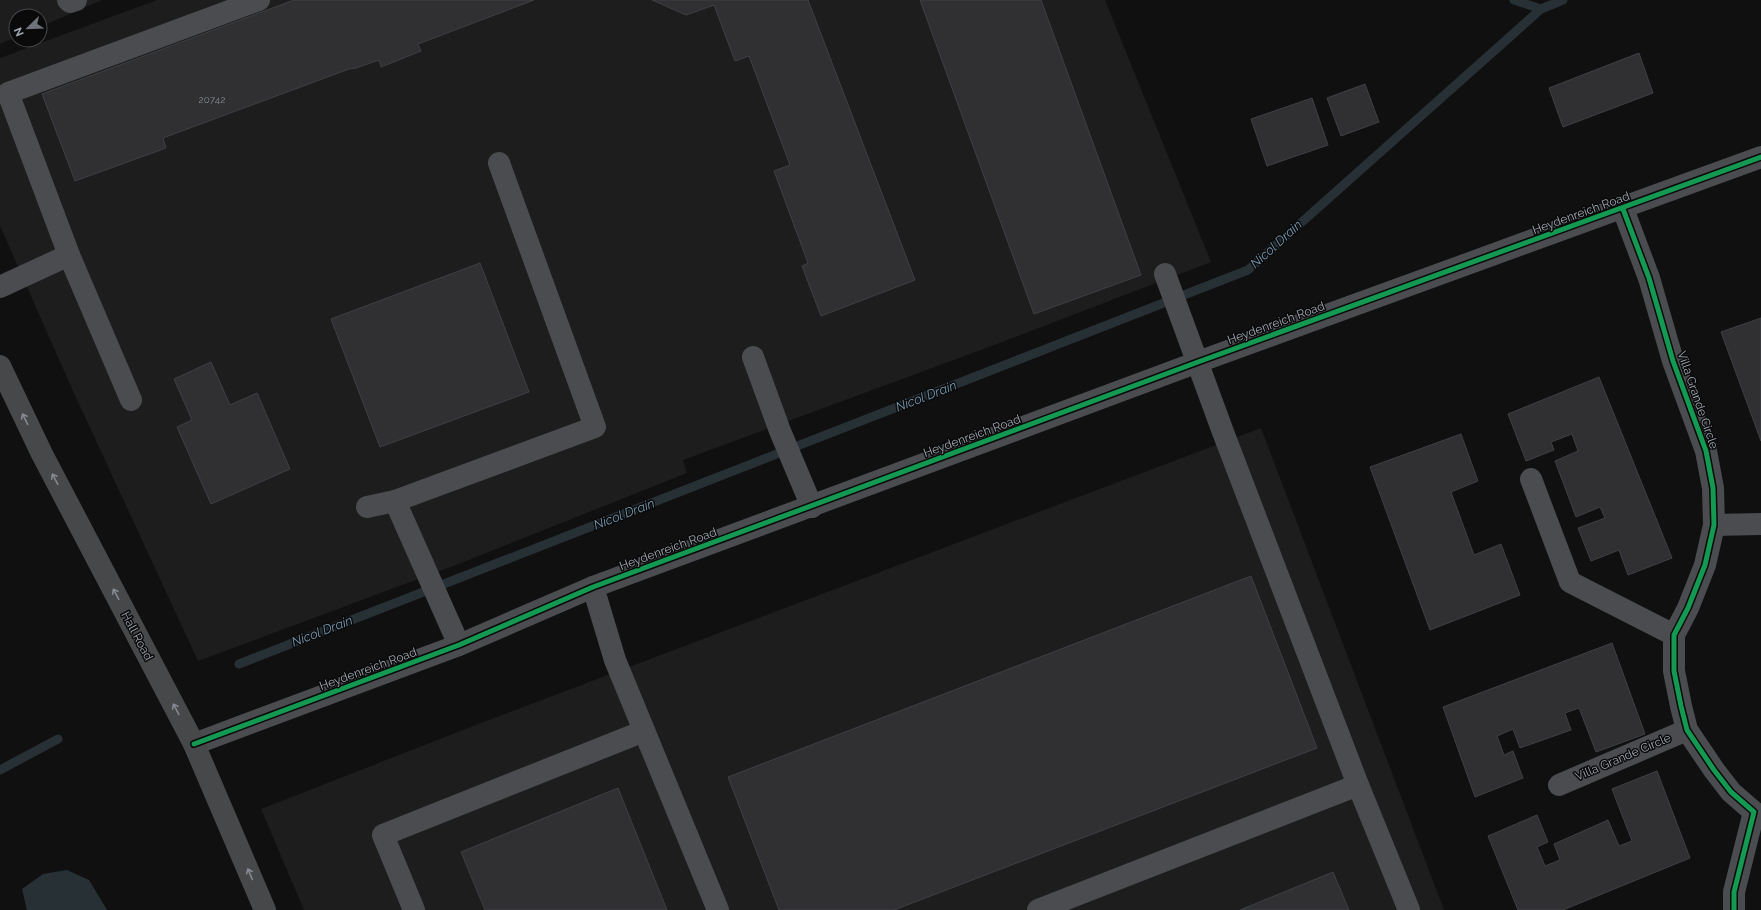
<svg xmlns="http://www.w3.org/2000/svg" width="1761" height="910" viewBox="0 0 1761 910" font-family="Raleway,sans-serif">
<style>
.built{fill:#1d1d1e}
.water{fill:#273035}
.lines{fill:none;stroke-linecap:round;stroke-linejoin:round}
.stream{stroke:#273035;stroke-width:9}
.building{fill:#303033;stroke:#3e4044}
.minor{stroke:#4a4c4f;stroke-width:22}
.highway{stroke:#46484a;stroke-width:22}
.cycleway-casing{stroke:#0a0a0b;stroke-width:8}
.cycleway{stroke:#139951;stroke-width:5}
.oneway{stroke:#858a92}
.labels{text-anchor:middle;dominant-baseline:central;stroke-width:3;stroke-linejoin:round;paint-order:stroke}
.number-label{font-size:10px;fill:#848992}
.street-label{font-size:12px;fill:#a0a7b1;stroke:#0a0a0b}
.water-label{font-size:13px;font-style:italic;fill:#7697ad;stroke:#0a0a0b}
</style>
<rect width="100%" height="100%" fill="#101010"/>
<!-- built -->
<g class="built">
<polygon points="0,0 102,0 40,27 40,16 16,16 16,37 0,44"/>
<polygon points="157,0 1105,0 1211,262 989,347 683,460 687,473 456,565 198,661 73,391 0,226 0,58"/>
<polygon points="1261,428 1444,910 304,910 261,809 486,721"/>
</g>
<!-- water -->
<polygon class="water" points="67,870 89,880 107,910 27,910 22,889 43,874"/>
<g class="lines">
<!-- stream -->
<g class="stream">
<polyline points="1514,0 1541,9"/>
<polyline points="239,664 1248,270 1541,9 1563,0"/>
<polyline points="0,770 58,739"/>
</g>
</g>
<!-- building -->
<g class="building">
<polygon points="294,0 534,0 418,44 421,51 381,67 379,60 356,68 349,69 163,138 166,148 75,181 42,94"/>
<polygon points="652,0 808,0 915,280 821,316 802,266 808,263 774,171 790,165 749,56 735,61 714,5 686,15"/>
<polygon points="920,0 1041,0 1141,275 1034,314"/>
<polygon points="1639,53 1653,93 1563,127 1549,88"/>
<polygon points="1365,84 1379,122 1341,136 1327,98"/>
<polygon points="1312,98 1328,145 1267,166 1251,119"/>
<polygon points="480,263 529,392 380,447 331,319"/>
<polygon points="1761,318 1761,441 1721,332"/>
<polygon points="211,362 230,405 257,393 290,469 211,504 177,427 192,420 174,379"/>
<polygon points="1599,377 1672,558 1628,575 1619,550 1591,561 1578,528 1605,518 1600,507 1576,517 1555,461 1578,451 1572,434 1551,442 1554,450 1526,461 1508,414"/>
<polygon points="1461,434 1478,481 1451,492 1474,555 1501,544 1520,595 1430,630 1370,467"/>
<polygon points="1251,576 1317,748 894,910 779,910 728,777"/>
<polygon points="1612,643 1645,734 1596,752 1579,708 1565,713 1571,730 1520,748 1513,729 1497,736 1504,755 1513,751 1523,778 1475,797 1443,707"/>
<polygon points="1657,771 1690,858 1563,910 1518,910 1488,836 1537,815 1548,842 1537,847 1545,866 1560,860 1554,844 1608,820 1619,846 1632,841 1612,789"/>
<polygon points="618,788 667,910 485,910 461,852"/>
<polygon points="1333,872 1349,910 1240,910"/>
</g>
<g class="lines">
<!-- minor -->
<g class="minor">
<polyline points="68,0 70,2 76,0"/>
<polyline points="1623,209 1649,278 1673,361 1706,451 1713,488 1714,525 1705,565 1688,608 1674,635 1674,671 1681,706 1687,730 1714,770 1731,792 1754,812 1734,892 1734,910"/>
<polyline points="0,287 69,255"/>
<polyline points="753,357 780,431 812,507"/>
<polyline points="131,400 69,255 8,93 259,0"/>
<polyline points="1531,479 1570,582 1674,635"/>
<polyline points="395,501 595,427 499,163"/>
<polyline points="367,507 395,501 459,645"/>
<polyline points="1714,525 1761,524"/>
<polyline points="593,587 615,660 718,910"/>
<polyline points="194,744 459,645 593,587 1198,362 1761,157"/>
<polyline points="1358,785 1409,910"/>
<polyline points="1559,785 1687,730"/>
<polyline points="414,910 383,835 644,731"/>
<polyline points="1038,910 1358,785 1223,432 1165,274"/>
</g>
<!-- highway -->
<polyline class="highway" points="0,366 42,454 194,744 265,910"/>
<defs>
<g id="cycleway">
<polyline points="1623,209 1649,278 1673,361 1706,451 1713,488 1714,525 1705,565 1688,608 1674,635 1674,671 1681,706 1687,730 1714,770 1731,792 1754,812 1734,892 1734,910"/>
<polyline points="194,744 459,645 593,587 1198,362 1761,157"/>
</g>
</defs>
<!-- cycleway casing -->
<use href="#cycleway" class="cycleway-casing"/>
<!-- cycleway -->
<use href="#cycleway" class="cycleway"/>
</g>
<!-- one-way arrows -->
<defs><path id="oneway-shaft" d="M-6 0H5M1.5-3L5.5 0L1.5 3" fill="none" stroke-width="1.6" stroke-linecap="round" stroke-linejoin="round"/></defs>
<g class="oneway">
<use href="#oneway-shaft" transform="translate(25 419) rotate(-116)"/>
<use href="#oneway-shaft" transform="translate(55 479) rotate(-118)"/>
<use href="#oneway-shaft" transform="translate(116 594) rotate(-118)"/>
<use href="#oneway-shaft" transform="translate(176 709) rotate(-118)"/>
<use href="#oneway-shaft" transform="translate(250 874) rotate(-113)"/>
</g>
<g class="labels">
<!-- number labels -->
<g class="number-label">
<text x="212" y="99">20742</text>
</g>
<!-- street labels -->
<g class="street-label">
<text transform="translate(1581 213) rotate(-20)">Heydenreich Road</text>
<text transform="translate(1276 323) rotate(-20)">Heydenreich Road</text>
<text transform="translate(1698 400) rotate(71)">Villa Grande Circle</text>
<text transform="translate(972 436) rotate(-20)">Heydenreich Road</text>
<text transform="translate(668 549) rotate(-20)">Heydenreich Road</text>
<text transform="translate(137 636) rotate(62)">Hall Road</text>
<text transform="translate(368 669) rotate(-20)">Heydenreich Road</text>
<text transform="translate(1623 757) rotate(-23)">Villa Grande Circle</text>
</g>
<!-- water labels -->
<g class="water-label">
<text transform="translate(1276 244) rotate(-42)">Nicol Drain</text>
<text transform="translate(926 396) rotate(-21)">Nicol Drain</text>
<text transform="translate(624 514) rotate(-21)">Nicol Drain</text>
<text transform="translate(322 631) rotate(-21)">Nicol Drain</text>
</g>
</g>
<!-- north arrow -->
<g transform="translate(28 28) rotate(247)"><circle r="19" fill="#0a0a0b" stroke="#46494d"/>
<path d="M0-3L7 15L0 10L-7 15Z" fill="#6e7279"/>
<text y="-6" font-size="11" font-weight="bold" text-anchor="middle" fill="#a0a7b1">N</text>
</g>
</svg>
